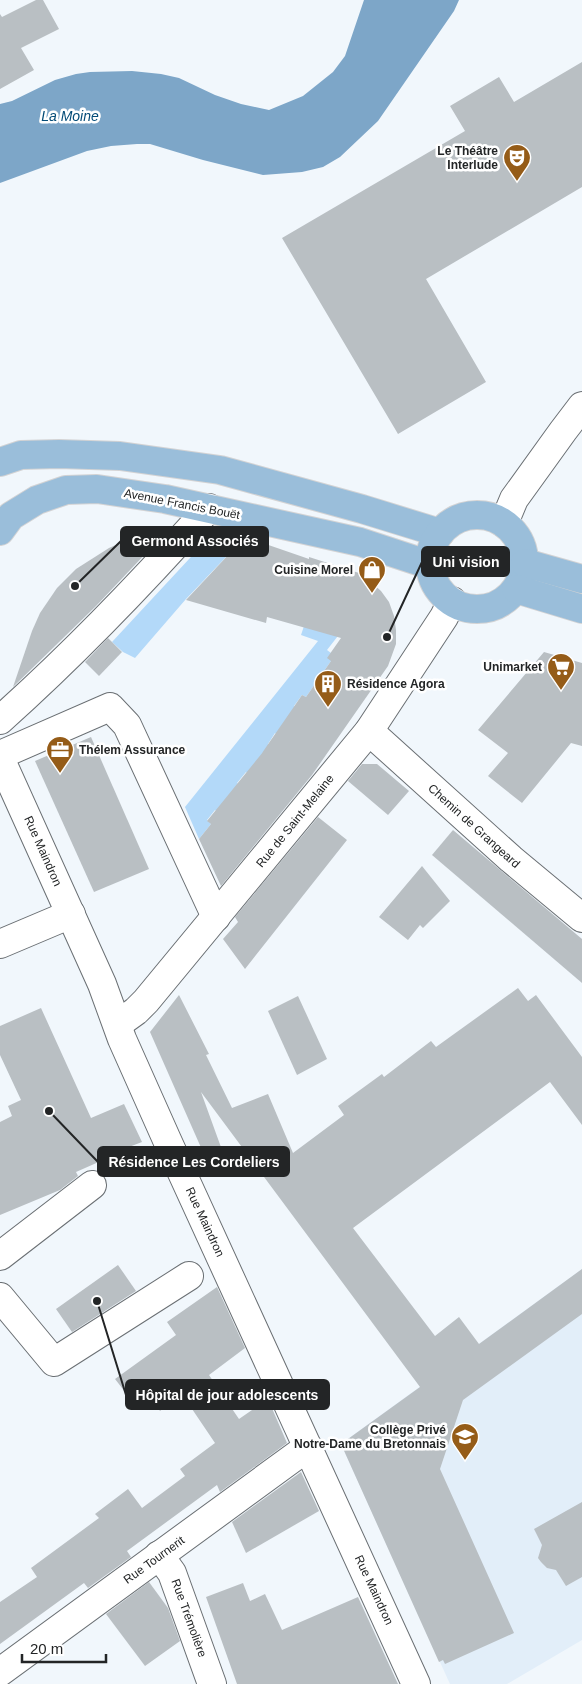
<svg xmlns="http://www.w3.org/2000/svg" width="582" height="1684" viewBox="0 0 582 1684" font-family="Helvetica,sans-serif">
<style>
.built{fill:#e2eef9}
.green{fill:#b3d9f9}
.water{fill:#7da6c8}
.building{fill:#b9bfc3}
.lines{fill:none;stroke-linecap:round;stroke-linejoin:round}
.minor-casing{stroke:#6a6f73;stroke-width:30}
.major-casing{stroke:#d3d3d4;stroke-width:30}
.minor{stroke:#fff;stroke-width:28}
.major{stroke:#9abeda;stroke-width:28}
.labels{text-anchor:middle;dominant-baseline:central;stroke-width:5;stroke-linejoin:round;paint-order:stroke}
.poi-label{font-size:12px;font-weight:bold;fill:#232526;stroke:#fff;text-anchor:end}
.street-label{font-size:12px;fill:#232526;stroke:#fff}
.water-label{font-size:14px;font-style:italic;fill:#034b77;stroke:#fff}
.leader{fill:none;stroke:#232526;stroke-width:2}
.callout-dot{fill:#232526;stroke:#fff;stroke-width:2}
.callout{fill:#232526;stroke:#232526;stroke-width:2}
.callout-label{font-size:14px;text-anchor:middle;font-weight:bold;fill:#fff}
</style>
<rect width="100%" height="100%" fill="#f1f7fc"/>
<!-- built -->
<polygon class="built" points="582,1269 582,1640 507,1684 450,1684 341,1444"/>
<!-- green -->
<g class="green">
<polygon points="216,530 245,537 186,599 135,658 123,652 112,642"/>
<polygon points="306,620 341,632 327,650 331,653 331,661 306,697 302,695 294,706 298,709 279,736 275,733 268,744 271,747 250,775 246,772 237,783 241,786 220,813 215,810 207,820 211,824 199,839 185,807 318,641 301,635"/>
</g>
<!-- water -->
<polygon class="water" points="364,0 459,0 454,11 378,121 340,157 323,167 302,172 263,175 203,160 150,144 137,144 111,146 87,151 0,183 0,104 12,101 55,80 76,74 90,72 132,71 161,74 179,78 215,95 241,104 269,110 303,96 333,72 345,56"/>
<!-- building -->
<g class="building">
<polygon points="36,0 43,0 59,29 21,48 34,70 0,89 0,14 2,17"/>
<polygon points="582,62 582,187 426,279 486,382 398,434 282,238 465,131 450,106 499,77 514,102"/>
<polygon points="166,532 96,606 13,687 32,631 40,613 57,588 76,569 109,548 129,539"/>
<polygon points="245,537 309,559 309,557 359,573 370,581 381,591 389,602 394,616 396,630 396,644 388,666 312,775 221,886 199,839 211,824 207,821 263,752 262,753 302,695 306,697 331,661 327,658 341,638 267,617 266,623 186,600"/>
<polygon points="108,638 122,652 99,676 85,662"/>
<polygon points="544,652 582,663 582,746 571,743 522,803 488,776 508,753 478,730"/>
<polygon points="91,737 149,869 94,892 35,761"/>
<polygon points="362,764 377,764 409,791 388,815 348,781"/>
<polygon points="318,817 347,840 245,969 223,939 238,922 235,917"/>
<polygon points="453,830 582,939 582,983 432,855"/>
<polygon points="422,866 450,901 423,928 420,925 408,940 379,917"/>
<polygon points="518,988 528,1001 536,995 582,1057 582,1125 550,1082 353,1228 435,1336 459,1317 479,1344 582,1269 582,1314 463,1400 440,1469 514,1633 445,1664 443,1660 439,1662 341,1444 420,1387 201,1092 226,1161 210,1168 150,1032 179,995 209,1054 206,1055 232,1108 268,1094 293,1153 344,1115 338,1106 382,1074 384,1077 431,1041 436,1047"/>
<polygon points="298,996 327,1059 297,1075 268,1011"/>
<polygon points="41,1008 91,1118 124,1104 142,1142 108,1155 110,1157 76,1172 78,1176 60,1190 0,1215 0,1122 12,1116 8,1106 21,1100 0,1055 0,1026"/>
<polygon points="118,1265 136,1291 72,1332 56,1309"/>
<polygon points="217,1287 245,1348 209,1375 239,1419 268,1399 287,1443 220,1492 217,1485 127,1551 131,1557 88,1588 84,1583 0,1644 0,1602 37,1577 31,1568 99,1518 95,1514 128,1489 142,1508 185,1476 180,1469 215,1443 190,1406 185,1410 176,1398 160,1411 146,1391 139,1397 136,1393 129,1397 115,1379 176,1335 167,1322"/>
<polygon points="301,1472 319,1511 246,1553 232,1522"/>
<polygon points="582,1502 582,1577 566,1586 556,1570 547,1568 541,1562 538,1558 542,1545 534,1529"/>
<polygon points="149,1582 168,1608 180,1641 145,1666 106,1614"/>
<polygon points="243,1583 250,1601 265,1594 282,1630 358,1597 398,1684 237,1684 206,1597"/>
</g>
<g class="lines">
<defs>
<g id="minor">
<polyline points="504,523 514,499 563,431 582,406"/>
<path d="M0,720C74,654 143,582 209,508"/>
<polyline points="369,731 511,859 582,918"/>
<polyline points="0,755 110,707 127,725 216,917"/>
<polyline points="0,758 102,984 122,1039 167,1140 416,1684"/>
<polyline points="0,944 71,914"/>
<polyline points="118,1024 136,1011 146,1001 369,731 444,617 452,601"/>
<polyline points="0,1256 92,1185"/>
<polyline points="0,1297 54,1362 189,1276"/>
<polyline points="159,1555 172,1573 212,1684"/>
<polyline points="0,1672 308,1447"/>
</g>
<g id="major">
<polyline points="0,462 21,455 59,454 120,456 220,470 362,509 440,533"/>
<circle cx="477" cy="562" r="47"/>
<polyline points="0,531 11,516 37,500 66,490 97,489 165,499 360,542 430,565"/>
<polyline points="525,563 582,579"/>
<polyline points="516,589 582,609"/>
</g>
</defs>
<!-- minor casing -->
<use href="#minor" class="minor-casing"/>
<!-- major casing -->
<use href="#major" class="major-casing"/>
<!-- minor -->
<use href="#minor" class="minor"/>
<!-- major -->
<use href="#major" class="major"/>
</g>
<!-- icons -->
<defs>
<symbol id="theatre-pin" viewBox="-11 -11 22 30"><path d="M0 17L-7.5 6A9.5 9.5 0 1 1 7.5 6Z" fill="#955c18" stroke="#fff"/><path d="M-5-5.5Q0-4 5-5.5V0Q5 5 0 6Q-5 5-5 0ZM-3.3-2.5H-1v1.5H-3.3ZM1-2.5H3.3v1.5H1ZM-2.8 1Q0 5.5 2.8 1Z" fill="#fff"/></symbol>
<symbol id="shop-pin" viewBox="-11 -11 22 30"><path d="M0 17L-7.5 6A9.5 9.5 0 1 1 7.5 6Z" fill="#955c18" stroke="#fff"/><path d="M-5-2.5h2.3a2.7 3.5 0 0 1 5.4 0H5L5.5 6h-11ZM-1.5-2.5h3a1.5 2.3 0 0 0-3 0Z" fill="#fff"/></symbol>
<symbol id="supermarket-pin" viewBox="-11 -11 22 30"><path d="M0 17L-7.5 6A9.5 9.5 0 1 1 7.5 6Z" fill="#955c18" stroke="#fff"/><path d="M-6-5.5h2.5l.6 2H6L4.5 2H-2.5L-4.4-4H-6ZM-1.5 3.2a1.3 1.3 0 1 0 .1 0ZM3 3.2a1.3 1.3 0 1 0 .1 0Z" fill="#fff"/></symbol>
<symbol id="building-pin" viewBox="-11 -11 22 30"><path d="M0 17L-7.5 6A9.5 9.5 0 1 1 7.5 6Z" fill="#955c18" stroke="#fff"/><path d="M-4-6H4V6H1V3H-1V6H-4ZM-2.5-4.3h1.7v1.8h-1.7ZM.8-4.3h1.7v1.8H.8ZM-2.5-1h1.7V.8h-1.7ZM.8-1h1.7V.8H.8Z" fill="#fff"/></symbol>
<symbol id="office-pin" viewBox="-11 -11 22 30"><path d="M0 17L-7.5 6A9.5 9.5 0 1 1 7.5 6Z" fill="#955c18" stroke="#fff"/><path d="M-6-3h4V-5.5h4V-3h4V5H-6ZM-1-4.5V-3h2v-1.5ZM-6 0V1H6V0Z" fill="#fff"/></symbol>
<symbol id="school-pin" viewBox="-11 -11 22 30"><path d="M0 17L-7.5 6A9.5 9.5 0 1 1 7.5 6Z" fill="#955c18" stroke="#fff"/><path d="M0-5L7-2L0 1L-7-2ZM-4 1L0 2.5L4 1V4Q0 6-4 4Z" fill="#fff"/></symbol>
</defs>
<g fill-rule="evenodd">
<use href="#theatre-pin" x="501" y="142" width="32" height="43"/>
<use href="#shop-pin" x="356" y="554" width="32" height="43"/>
<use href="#supermarket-pin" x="545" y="651" width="32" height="43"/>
<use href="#building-pin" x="312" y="668" width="32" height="43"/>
<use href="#office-pin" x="44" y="734" width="32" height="43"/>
<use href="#school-pin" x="449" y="1421" width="32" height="43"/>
</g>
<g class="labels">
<!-- poi labels -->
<g class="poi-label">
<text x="498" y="151">Le Théâtre<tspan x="498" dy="14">Interlude</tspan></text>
<text x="353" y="570">Cuisine Morel</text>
<text x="542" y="667">Unimarket</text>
<text x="347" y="684" text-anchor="start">Résidence Agora</text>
<text x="79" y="750" text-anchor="start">Thélem Assurance</text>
<text x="446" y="1430">Collège Privé<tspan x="446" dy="14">Notre-Dame du Bretonnais</tspan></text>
</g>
<!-- street labels -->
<g class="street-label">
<text transform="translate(182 504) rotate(11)">Avenue Francis Bouët</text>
<text transform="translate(295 821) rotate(-51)">Rue de Saint-Melaine</text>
<text transform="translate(474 826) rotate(42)">Chemin de Grangeard</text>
<text transform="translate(43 851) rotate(66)">Rue Maindron</text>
<text transform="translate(205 1222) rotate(65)">Rue Maindron</text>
<text transform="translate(154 1560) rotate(-36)">Rue Tournerit</text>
<text transform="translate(374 1590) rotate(65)">Rue Maindron</text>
<text transform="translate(189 1618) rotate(70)">Rue Trémolière</text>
</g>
<!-- water labels -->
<g class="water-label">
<text x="70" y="116">La Moine</text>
</g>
</g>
<!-- callouts -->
<path class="leader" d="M75 586L121 541M387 637L422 562M49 1111L98 1162M97 1301L126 1395"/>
<g class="callout-dot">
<circle cx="75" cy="586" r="5"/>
<circle cx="387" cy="637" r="5"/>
<circle cx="49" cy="1111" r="5"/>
<circle cx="97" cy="1301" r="5"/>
</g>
<g class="callout">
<rect x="121" y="527" width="147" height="29" rx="5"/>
<rect x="422" y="547" width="87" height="29" rx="5"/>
<rect x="98" y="1147" width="191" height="29" rx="5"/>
<rect x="126" y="1380" width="203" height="29" rx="5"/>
</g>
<g class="callout-label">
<text x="195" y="546">Germond Associés</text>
<text x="466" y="567">Uni vision</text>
<text x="194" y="1167">Résidence Les Cordeliers</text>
<text x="227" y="1400">Hôpital de jour adolescents</text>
</g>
<!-- scale -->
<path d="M22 1654v8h84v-8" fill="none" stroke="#232526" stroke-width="2.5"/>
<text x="30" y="1654" font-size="15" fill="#232526" stroke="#ffffff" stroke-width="4" paint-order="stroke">20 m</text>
</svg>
